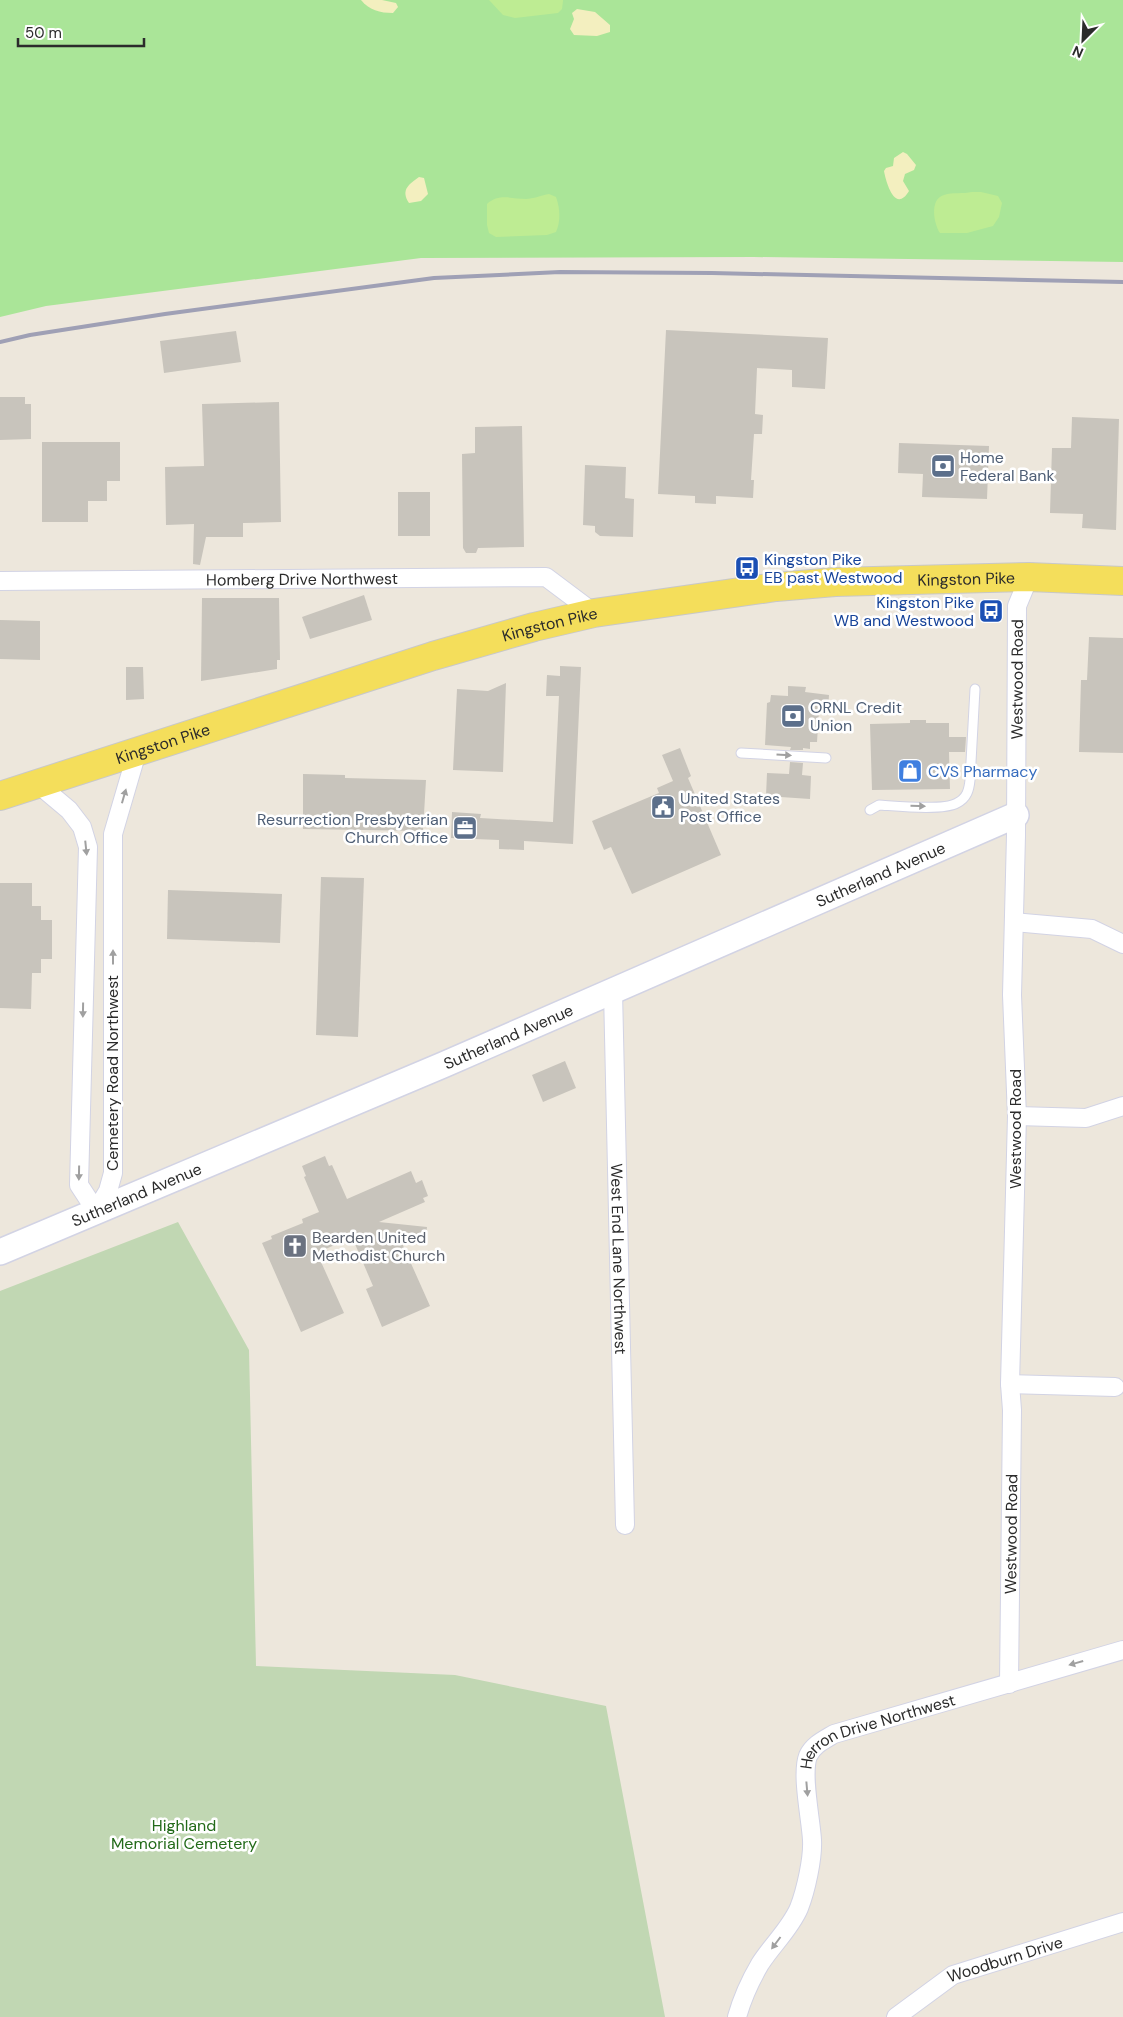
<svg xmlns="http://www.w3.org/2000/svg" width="1123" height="2017" viewBox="0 0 1123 2017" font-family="'DM Sans',sans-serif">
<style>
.green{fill:#aae598}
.sand{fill:#f3efbf}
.cemetery{fill:#c1d7b3}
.pitch{fill:#beec93}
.building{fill:#c8c4bc}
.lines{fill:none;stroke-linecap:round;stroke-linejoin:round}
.lane-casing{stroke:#d2d3e4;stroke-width:11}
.street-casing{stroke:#d2d3e4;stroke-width:20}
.secondary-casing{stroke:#d2d3e4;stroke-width:28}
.primary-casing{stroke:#c8c8c8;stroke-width:30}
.lane{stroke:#fff;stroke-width:9}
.street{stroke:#fff;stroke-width:18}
.secondary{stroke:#fff;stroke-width:25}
.primary{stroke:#f4de5b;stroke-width:28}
.rail{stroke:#9fa0b5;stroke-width:4}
.oneway{fill:#a0a0a0}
.labels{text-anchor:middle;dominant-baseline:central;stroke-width:5;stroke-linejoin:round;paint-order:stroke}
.service-label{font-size:16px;fill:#4e5e75;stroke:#fff;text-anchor:start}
.transit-label{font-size:16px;fill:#164399;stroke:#fff;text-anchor:start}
.street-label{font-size:16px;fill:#2b2b2b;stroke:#fff}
.shop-label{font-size:16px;fill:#366cbe;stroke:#fff;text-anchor:start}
.worship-label{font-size:16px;fill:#5b616d;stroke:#fff;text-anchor:start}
.park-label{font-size:16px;fill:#226a19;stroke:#fff}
</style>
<rect width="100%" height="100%" fill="#ede7dc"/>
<!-- green -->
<polygon class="green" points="0,0 1123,0 1123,262 754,257 421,258 46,306 0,317"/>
<!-- sand -->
<g class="sand">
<path d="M361,0H382L396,3L398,7L393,13C380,13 369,10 361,0Z"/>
<polygon points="577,9 595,12 610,25 610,32 597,36 574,35 570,29 574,19 572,13"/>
<path d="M903,152L907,154L916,165L914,170L905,174L903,181L909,191C895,214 886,182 884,171L886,168L893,166L894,158Z"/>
<path d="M419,177L424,178L428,194L421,201L409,203C400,189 410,184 419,177Z"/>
</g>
<!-- cemetery -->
<polygon class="cemetery" points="178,1222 249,1350 256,1666 455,1675 606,1706 665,2017 0,2017 0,1291"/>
<!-- pitch -->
<g class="pitch">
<polygon points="489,0 563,0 563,1 562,9 558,13 515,18 503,15"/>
<path d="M972,192H981L998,196L1002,203L999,217L993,226L967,233H940C934,224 929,199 944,195C953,192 963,194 972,192Z"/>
<path d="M549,194L556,197C560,208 561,221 556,232L547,235L496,237L489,233L487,225V204C499,193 512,199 526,199C533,199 542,195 549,194Z"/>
</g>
<!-- building -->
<g class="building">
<polygon points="666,330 828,338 825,389 792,387 792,370 757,368 755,414 763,415 762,434 754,434 751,480 754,480 753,498 716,496 716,504 695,503 695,496 658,494"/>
<polygon points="236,331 241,362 164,373 160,341"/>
<polygon points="0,397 25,397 25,404 31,404 31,439 0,440"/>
<polygon points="279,402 281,522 243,523 243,537 206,537 200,565 193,564 194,524 166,525 165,467 204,466 202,404"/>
<polygon points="1072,417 1119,419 1116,530 1082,528 1083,514 1050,513 1052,448 1071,448"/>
<polygon points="522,426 524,547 478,548 476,553 466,553 463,548 462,454 475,453 475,427"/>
<polygon points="42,442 120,442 120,481 107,481 107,501 88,501 88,522 42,522"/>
<polygon points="899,443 989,446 987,499 922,497 923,474 898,473"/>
<polygon points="585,465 626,467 625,498 634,499 633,537 600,536 595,532 595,526 583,525"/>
<rect x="398" y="492" width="32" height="44"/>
<polygon points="364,595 372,620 310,639 302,617"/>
<polygon points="202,598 279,598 280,660 277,660 277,669 201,681"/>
<polygon points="0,620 40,621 40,660 0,659"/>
<polygon points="1089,637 1123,638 1123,753 1079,752 1081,680 1087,680"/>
<polygon points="560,666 581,667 573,844 524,841 524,850 499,849 499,840 451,838 452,812 481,814 480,818 553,822 559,696 546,696 547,675 560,676"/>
<polygon points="126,667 143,667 144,699 126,700"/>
<polygon points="506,683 503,772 453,770 457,689 488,691"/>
<polygon points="788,686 806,687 805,692 829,695 828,711 819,710 817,742 810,742 810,749 803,748 803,750 790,750 791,747 765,745 767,703 770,702 771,695 788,696"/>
<polygon points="910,720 926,720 926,723 949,723 949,737 966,737 965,752 949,752 950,789 872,790 870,724 910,723"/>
<polygon points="680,748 691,776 688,778 721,855 632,894 611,847 604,850 592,821 659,793 657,788 673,781 662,755"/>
<polygon points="790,762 803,763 802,775 811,776 810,799 766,796 767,773 789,774"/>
<polygon points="303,774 345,775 345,778 426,780 423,831 303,829"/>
<polygon points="321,877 364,878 358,1037 316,1035"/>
<polygon points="0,883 32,883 32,906 41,906 41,920 52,920 52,959 41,959 41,973 32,973 31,1009 0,1008"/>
<polygon points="168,890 282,894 280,943 167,939"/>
<polygon points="565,1061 576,1088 543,1102 532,1075"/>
<polygon points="325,1156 329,1166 332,1165 347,1199 411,1171 416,1183 422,1180 428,1196 423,1198 425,1202 379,1222 427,1227 425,1244 401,1241 430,1306 382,1327 366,1289 373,1286 352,1237 317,1253 344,1313 301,1332 262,1243 272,1239 271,1236 303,1223 302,1219 319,1212 304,1177 306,1176 302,1166"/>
</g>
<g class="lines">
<defs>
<g id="lane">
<polyline points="741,753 826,758"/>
<path d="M870,810L879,805C896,806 944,811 957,803C967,798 969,790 970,780L975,689"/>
</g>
<g id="street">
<path id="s1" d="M0,581L546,577L594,613"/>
<polyline points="38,784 69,810 82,827 88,847 79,1185 96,1211 108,1191 113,1173 113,834 137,752"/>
<polyline points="1014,922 1092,929 1123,944"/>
<path id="s2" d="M613,991L625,1525"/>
<polyline points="1017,1116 1086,1118 1123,1106"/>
<polyline points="1010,1384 1115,1387"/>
<path id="s3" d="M1009,1684L1012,1410L1010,1384L1017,1116L1012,995L1016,835L1017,606L1029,577"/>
<path id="s4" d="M737,2017C742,1999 750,1981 760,1964C772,1945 790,1929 799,1908C806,1890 813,1858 812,1840C811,1820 801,1774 808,1756C813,1745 824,1740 834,1734L1123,1650"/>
<path id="s5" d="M896,2017L953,1975L1123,1922"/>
</g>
<g id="secondary">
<path id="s6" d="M0,1252L443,1065L1016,815"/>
</g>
<g id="primary">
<path id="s7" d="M0,796L433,656L534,627L594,613L776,587L835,582L1029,577L1123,581"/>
</g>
</defs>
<!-- lane casing -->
<use href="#lane" class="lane-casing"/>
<!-- street casing -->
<use href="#street" class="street-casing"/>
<!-- secondary casing -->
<use href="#secondary" class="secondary-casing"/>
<!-- primary casing -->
<use href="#primary" class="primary-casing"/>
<!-- lane -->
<use href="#lane" class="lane"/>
<!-- street -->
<use href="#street" class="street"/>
<!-- secondary -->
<use href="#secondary" class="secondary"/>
<!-- primary -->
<use href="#primary" class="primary"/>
<!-- rail -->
<polyline class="rail" points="0,342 30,335 165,314 434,278 560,272 712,273 1123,282"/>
</g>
<!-- one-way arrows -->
<defs><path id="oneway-solid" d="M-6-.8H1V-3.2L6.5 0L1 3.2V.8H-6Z" transform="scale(1.25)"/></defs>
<g class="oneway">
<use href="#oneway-solid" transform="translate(784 755) rotate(3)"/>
<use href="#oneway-solid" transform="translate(124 796) rotate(-74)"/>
<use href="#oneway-solid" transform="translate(918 806) rotate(1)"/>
<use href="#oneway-solid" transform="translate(86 848) rotate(84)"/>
<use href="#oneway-solid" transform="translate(113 957) rotate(-90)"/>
<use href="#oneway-solid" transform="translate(83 1010) rotate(91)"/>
<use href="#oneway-solid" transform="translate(79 1173) rotate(91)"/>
<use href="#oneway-solid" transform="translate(1076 1663) rotate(164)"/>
<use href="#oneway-solid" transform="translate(807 1789) rotate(85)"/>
<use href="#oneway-solid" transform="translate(776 1943) rotate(127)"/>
</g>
<!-- icons -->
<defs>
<symbol id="bank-square" viewBox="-11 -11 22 22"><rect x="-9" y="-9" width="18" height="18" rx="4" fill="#5c6f8a" stroke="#fff"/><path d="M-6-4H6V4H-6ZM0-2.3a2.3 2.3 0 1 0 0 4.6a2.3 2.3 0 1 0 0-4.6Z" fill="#fff"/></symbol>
<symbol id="bus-square" viewBox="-11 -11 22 22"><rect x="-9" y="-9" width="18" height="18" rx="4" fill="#1a4fb4" stroke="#fff"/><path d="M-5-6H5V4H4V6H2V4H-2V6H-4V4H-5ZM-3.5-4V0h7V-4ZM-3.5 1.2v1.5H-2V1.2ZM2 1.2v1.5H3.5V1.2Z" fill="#fff"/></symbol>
<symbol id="shop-square" viewBox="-11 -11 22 22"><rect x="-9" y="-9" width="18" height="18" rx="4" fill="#3f7fe0" stroke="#fff"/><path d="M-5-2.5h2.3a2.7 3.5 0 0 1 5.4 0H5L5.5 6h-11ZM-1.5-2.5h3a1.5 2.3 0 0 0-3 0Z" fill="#fff"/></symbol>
<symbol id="civic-square" viewBox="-11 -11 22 22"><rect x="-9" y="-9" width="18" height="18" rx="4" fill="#5c6f8a" stroke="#fff"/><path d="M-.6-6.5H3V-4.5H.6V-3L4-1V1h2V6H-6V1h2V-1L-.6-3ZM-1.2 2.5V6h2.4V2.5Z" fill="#fff"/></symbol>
<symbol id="office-square" viewBox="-11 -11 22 22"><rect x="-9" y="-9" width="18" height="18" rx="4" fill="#5c6f8a" stroke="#fff"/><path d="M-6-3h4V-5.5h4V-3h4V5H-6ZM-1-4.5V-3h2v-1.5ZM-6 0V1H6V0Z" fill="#fff"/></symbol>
<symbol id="church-square" viewBox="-11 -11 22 22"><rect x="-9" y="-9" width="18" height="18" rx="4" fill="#6b7280" stroke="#fff"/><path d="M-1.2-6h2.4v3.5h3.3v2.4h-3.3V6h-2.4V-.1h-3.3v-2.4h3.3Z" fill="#fff"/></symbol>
</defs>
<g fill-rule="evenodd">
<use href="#bank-square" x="929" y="452" width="28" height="28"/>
<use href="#bus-square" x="733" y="554" width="28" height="28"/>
<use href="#bus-square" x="977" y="597" width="28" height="28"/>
<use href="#bank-square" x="779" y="702" width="28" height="28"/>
<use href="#shop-square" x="896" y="757" width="28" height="28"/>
<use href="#civic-square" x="649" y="793" width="28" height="28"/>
<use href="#office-square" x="451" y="814" width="28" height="28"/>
<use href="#church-square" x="281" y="1232" width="28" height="28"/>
</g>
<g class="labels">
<!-- service labels -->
<g class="service-label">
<text x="960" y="457">Home<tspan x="960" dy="18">Federal Bank</tspan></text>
<text x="810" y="707">ORNL Credit<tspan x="810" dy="18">Union</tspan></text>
<text x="680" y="798">United States<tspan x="680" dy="18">Post Office</tspan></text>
<text x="448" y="819" text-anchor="end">Resurrection Presbyterian<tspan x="448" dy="18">Church Office</tspan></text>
</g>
<!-- transit labels -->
<g class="transit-label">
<text x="764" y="559">Kingston Pike<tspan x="764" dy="18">EB past Westwood</tspan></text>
<text x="974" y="602" text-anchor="end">Kingston Pike<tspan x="974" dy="18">WB and Westwood</tspan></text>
</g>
<!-- street labels -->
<g class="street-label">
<text stroke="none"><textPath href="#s1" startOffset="302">Homberg Drive Northwest</textPath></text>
<text stroke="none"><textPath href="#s7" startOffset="996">Kingston Pike</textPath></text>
<text stroke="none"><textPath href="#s7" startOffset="576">Kingston Pike</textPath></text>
<text stroke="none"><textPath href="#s3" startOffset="1005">Westwood Road</textPath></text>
<text stroke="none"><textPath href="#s7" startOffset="171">Kingston Pike</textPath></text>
<text stroke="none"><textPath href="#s6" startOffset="958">Sutherland Avenue</textPath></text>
<text stroke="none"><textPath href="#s6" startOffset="552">Sutherland Avenue</textPath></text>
<text transform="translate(112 1073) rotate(-90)">Cemetery Road Northwest</text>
<text transform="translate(1015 1129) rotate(-90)">Westwood Road</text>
<text stroke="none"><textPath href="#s6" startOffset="148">Sutherland Avenue</textPath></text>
<text stroke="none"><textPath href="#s2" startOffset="268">West End Lane Northwest</textPath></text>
<text stroke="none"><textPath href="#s3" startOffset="150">Westwood Road</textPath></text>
<text stroke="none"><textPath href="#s4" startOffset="354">Herron Drive Northwest</textPath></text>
<text stroke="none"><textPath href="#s5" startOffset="125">Woodburn Drive</textPath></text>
</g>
<!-- shop labels -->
<g class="shop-label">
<text x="928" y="771">CVS Pharmacy</text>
</g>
<!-- worship labels -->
<g class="worship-label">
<text x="312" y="1237">Bearden United<tspan x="312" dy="18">Methodist Church</tspan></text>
</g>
<!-- park labels -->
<g class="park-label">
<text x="184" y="1825">Highland<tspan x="184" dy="18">Memorial Cemetery</tspan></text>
</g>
</g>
<!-- north arrow -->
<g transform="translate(1083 40) rotate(204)" stroke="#ffffff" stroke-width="4" paint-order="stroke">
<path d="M0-4L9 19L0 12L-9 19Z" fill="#2b2b2b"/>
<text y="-8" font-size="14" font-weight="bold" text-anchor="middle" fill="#2b2b2b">N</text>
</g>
<!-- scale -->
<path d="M18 38v8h126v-8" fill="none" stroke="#2b2b2b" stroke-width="2.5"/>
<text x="25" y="38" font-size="15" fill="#2b2b2b" stroke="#ffffff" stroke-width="4" paint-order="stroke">50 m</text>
</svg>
